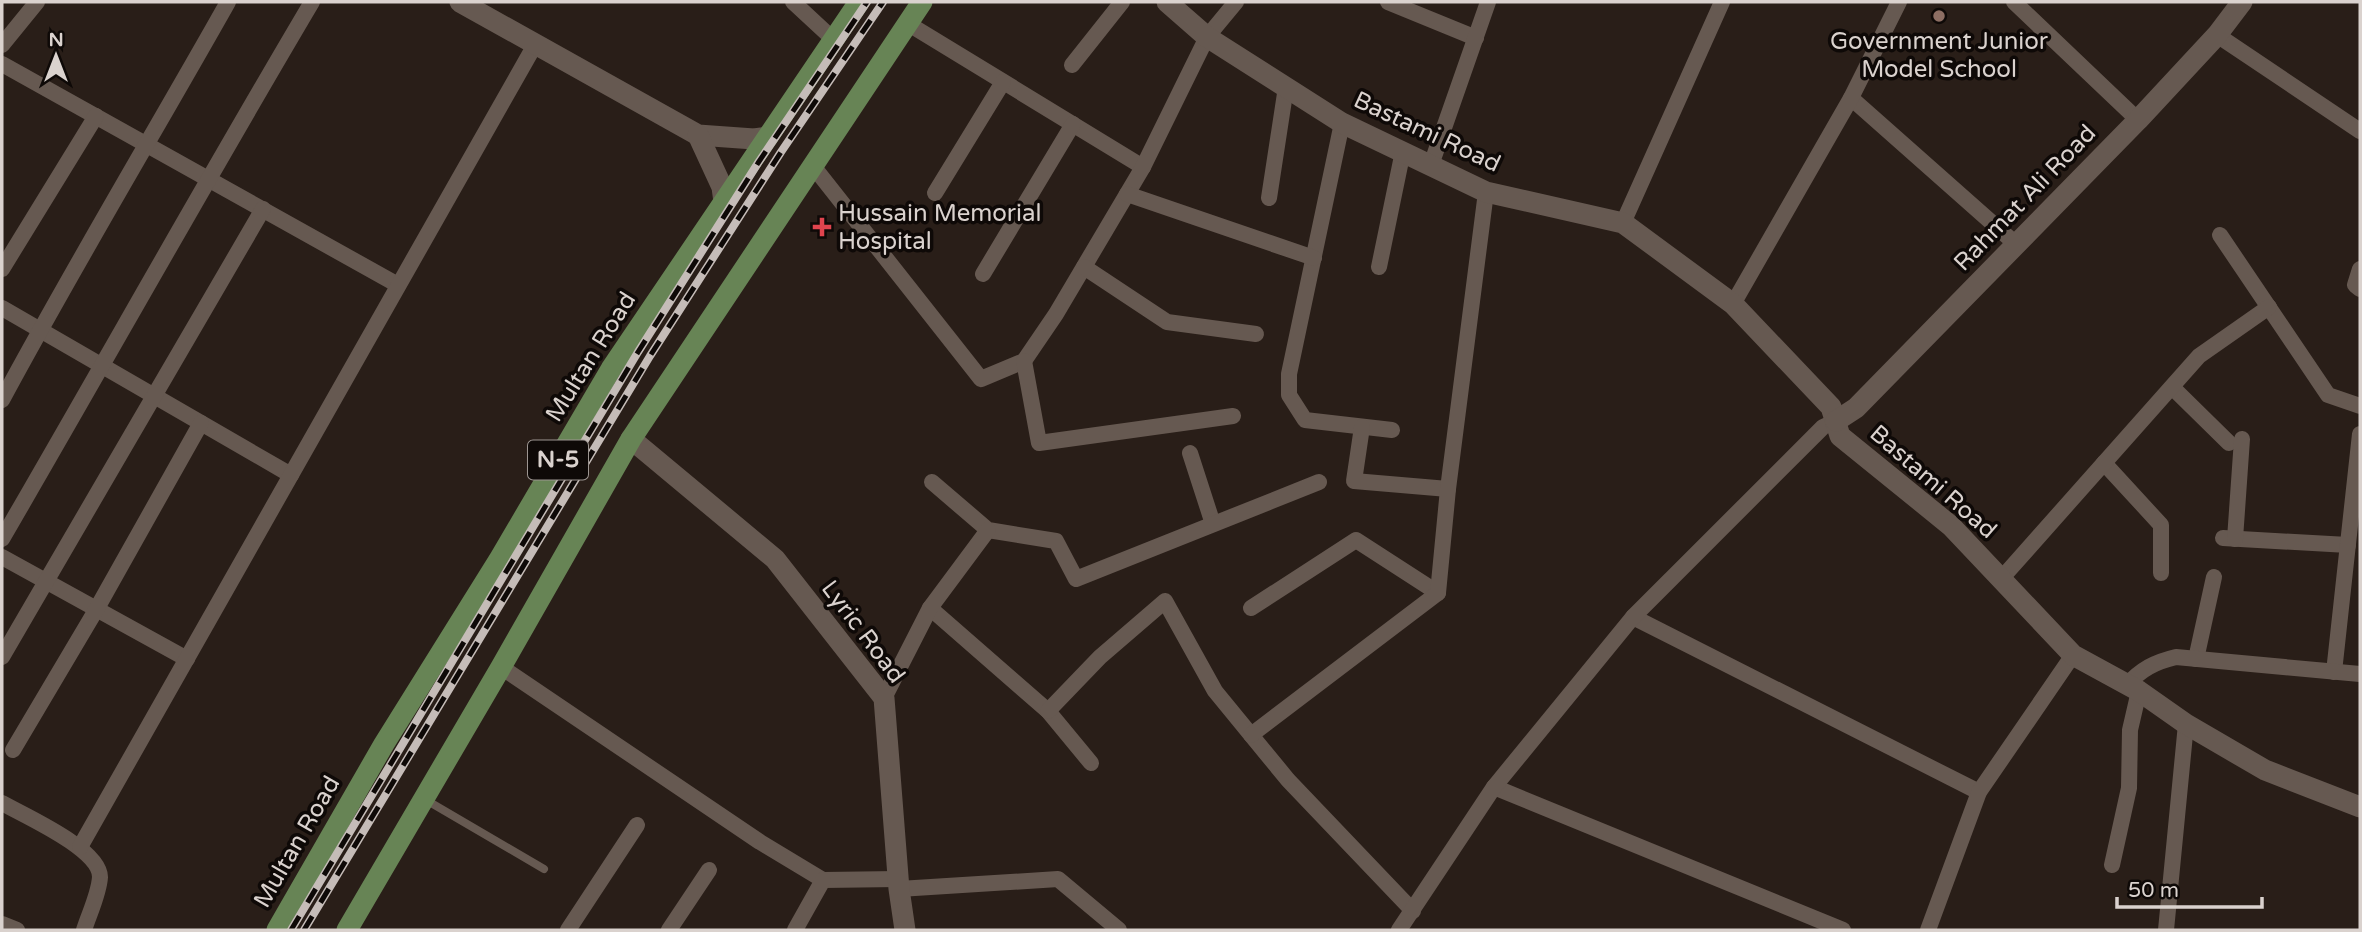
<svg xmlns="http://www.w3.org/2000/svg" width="2362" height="932" viewBox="0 0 2362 932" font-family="'Varela Round',sans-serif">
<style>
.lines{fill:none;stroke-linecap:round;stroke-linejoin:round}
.lane{stroke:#665951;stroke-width:8}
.street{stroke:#665951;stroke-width:16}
.secondary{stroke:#665951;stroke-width:21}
.primary{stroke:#678455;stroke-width:21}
.rail-casing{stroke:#c5bcb8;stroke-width:8}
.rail{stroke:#0e0907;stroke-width:5;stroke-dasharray:16;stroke-linecap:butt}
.education-dot{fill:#8d6e63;stroke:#0e0907;stroke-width:2.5}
.health-dot{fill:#e0444e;stroke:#0e0907;stroke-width:2.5}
.labels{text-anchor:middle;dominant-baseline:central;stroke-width:7;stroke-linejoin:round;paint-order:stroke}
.shield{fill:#0e0907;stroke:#9d9692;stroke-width:2}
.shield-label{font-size:23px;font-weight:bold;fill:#dad2ce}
.poi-label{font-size:24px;fill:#dad2ce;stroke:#0e0907}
.street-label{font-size:24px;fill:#dad2ce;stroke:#0e0907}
</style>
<rect width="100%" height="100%" fill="#291e18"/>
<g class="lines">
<!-- lane -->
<polyline class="lane" points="426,800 544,869"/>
<!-- street -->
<g class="street">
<polyline points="793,2 834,40"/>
<polyline points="1388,2 1476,38"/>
<polyline points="2014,2 2138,120"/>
<polyline points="907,23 1143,167"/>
<polyline points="2217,35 2360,131"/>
<polyline points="2,45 37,2"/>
<polyline points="2,64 398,285"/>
<polyline points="1072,65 1122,2"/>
<polyline points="1851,98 2017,245"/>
<polyline points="1342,123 1289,374 1289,395 1305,420 1392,430"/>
<polyline points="1431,165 1488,2"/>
<polyline points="813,166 981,379 1024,361 1056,314 1143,167 1207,37 1236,2"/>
<polyline points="935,193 1003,82"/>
<polyline points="1127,194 1314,258"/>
<polyline points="1269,198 1286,87"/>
<polyline points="1623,223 1722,2"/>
<polyline points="2220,235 2328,395 2360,406"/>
<polyline points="1084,267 1167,322 1256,334"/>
<polyline points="1379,267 1403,151"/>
<polyline points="2,269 96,116"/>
<polyline points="2360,269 2355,285 2360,289"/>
<polyline points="983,274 1073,124"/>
<polyline points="1733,304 1851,98 1899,2"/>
<polyline points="2,308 291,475"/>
<polyline points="1024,361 1039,443 1233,416"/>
<polyline points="2172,387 2229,443"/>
<path d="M2,400C74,266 153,135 228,2"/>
<polyline points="1362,427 1354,481 1448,489"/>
<polyline points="1190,453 1213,524"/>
<polyline points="2104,463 2161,525 2161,573"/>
<polyline points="932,482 988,530 1056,541 1076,579 1319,482"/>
<polyline points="2223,538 2348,545"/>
<path d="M2,539C106,360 207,179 312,2"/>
<polyline points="2235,539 2242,439"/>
<polyline points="2,557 187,659"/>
<polyline points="2001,579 2199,356 2269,307"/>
<polyline points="930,608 1048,711 1091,763"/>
<polyline points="1251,608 1356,540 1438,593"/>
<polyline points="1633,617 1979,792"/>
<polyline points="2,657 263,209"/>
<polyline points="2196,659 2214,577"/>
<polyline points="501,667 760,842 823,880 898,879"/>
<polyline points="2334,672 2360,434"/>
<path d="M2126,686C2141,669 2155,662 2176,657L2360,674"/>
<polyline points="884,698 930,608 988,530"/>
<polyline points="1048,711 1100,657 1165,601 1215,691 1288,780 1413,911"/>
<polyline points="1251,735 1438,593 1448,489 1486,192"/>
<polyline points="13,750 96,610 201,423"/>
<polyline points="1494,787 1843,930"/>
<path d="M2,803C25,816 100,849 100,877C99,894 89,914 84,930"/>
<polyline points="80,847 536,43"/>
<polyline points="2112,865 2129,788 2130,730 2139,691"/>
<polyline points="899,889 1058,879 1119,930"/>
<polyline points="2,924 17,930"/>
<polyline points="568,930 637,825"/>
<polyline points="669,930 709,870"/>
<polyline points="795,930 823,880"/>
<polyline points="1399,930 1494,787 1633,617 1823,427 1836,421"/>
<polyline points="1928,930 1979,792 2073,655"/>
<polyline points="2166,930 2186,724"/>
</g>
<!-- secondary -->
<g class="secondary">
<polyline points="460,2 698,135 754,139 768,137"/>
<polyline points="1167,2 1207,37 1342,123 1486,192 1623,223 1733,304 1831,407 1840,436 1951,526 2073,655 2139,691 2186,724 2265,770 2360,807"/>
<polyline points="698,135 722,187 724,202"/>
<polyline points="1836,421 1856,408 2138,120 2217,35 2242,2"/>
<polyline points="631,439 775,559 884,698 899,889 905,930"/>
</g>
<!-- primary -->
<g class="primary">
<polyline points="277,930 384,744 500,558 611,369 859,2"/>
<polyline points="347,930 501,667 631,439 922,2"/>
</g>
<defs>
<g id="rail">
<polyline points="291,930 638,352 758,163 867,2"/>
<polyline points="304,930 650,356 781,152 883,2"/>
</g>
</defs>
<!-- rail casing -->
<use href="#rail" class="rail-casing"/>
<!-- rail -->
<use href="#rail" class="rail"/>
</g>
<!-- markers -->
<circle class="education-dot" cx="1939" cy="16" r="7"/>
<path class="health-dot" d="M818.5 216.5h7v7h7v7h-7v7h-7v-7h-7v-7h7z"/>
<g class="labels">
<!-- shield labels -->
<rect class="shield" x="528" y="440.5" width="60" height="39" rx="5"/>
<g class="shield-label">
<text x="558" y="460">N-5</text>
</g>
<!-- poi labels -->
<g class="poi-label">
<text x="1939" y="41">Government Junior<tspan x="1939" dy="28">Model School</tspan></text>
<text x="838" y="213" text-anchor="start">Hussain Memorial<tspan x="838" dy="28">Hospital</tspan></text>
</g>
<!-- street labels -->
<g class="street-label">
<text transform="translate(1427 132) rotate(25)">Bastami Road</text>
<text transform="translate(2025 198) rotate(-46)">Rahmat Ali Road</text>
<text transform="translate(591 357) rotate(-58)">Multan Road</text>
<text transform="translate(1933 482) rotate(41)">Bastami Road</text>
<text transform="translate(863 632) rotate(53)">Lyric Road</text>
<text transform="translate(297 842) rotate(-60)">Multan Road</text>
</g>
</g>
<!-- border -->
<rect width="2362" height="932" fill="none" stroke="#dad2ce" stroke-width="7"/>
<!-- north arrow -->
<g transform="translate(56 56)" stroke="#0e0907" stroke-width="5" paint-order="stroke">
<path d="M0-5L12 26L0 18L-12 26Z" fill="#dad2ce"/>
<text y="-10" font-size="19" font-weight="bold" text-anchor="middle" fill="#dad2ce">N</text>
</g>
<!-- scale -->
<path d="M2117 897v10h145v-10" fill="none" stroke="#dad2ce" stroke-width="3.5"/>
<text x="2128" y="897" font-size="21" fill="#dad2ce" stroke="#0e0907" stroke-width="5" paint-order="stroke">50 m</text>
</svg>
